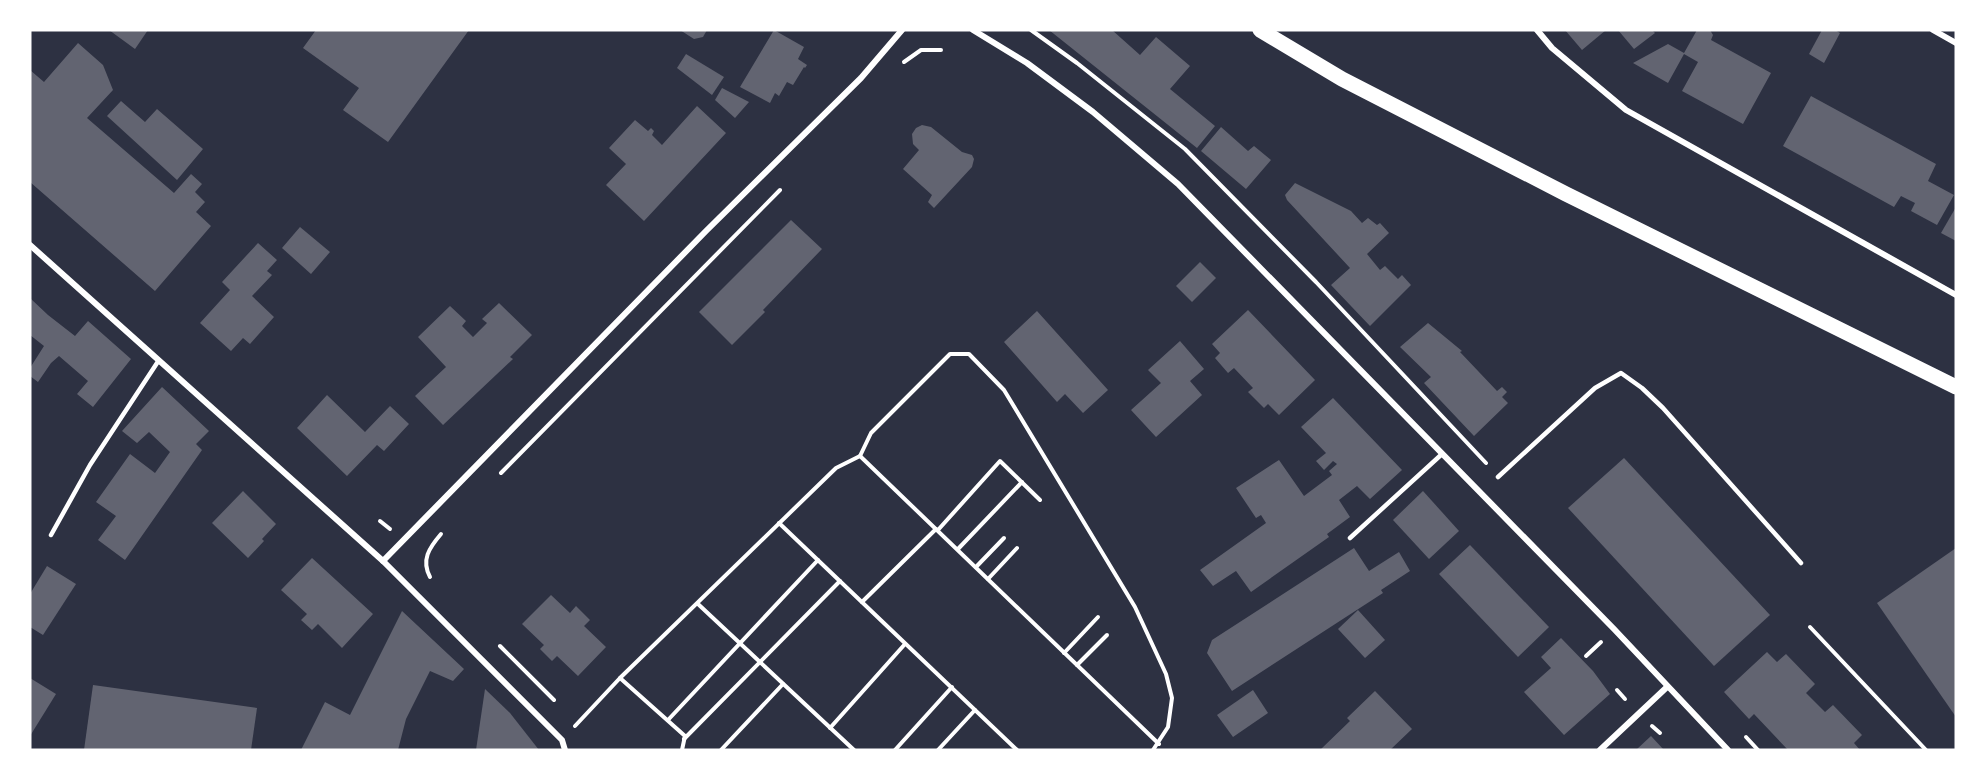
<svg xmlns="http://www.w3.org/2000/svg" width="1986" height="780" viewBox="0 0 1986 780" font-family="Montserrat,sans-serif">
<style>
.building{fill:#626471}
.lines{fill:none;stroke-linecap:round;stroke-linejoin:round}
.path{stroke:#fff;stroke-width:4}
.service{stroke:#fff;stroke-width:4.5}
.minor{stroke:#fff;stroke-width:6}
.primary{stroke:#fff;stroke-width:15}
</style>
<rect width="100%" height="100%" fill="#2d3142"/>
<!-- building -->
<g class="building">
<polygon points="109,30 148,30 135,49"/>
<polygon points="316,30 469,30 388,142 343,110 359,88 303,48"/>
<polygon points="680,30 707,30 703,37 694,39"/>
<polygon points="774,30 804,47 798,59 807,65 805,68 804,67 793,85 787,82 779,96 775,93 770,103 740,87"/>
<polygon points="1049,30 1112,30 1140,55 1156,37 1190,66 1170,89 1215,126 1197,148"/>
<polygon points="1565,30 1606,30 1582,50"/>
<polygon points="1618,30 1652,30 1655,33 1634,49"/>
<polygon points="1697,30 1710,30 1713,35 1711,40 1771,73 1743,124 1682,91 1698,62 1684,54 1668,83 1633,63 1668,44 1684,53"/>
<polygon points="1822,30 1835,30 1840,33 1824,63 1809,54"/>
<polygon points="78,43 103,65 113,90 87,118 174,193 191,174 202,184 195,192 205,202 196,212 211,226 155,291 30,182 30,70 44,82"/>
<polygon points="686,54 724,77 712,95 677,68"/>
<polygon points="722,88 749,102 735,118 715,100"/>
<polygon points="1811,96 1936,164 1928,181 1954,195 1937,225 1911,211 1915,203 1901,196 1894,207 1783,146"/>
<polygon points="121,101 145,122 157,109 203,149 177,180 107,116"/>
<polygon points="697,106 726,133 644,221 606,185 626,164 609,148 635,120 648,131 651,128 654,131 652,135 662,145"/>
<polygon points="922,125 931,127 962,152 972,155 974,159 972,167 934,208 928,202 932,195 903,169 919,150 913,144 912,134 916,128"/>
<polygon points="1221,127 1248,151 1254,146 1271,160 1246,189 1201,151"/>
<polygon points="1295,183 1351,211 1362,223 1368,218 1377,225 1380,223 1389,233 1367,254 1380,270 1385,266 1398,279 1402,275 1411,285 1370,326 1331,285 1350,268 1287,200 1285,195"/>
<polygon points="1956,207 1956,241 1941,233"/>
<polygon points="791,220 822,249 763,310 765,312 732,345 699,312"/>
<polygon points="300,227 330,252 311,274 282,248"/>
<polygon points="258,243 277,260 267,271 272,275 252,296 274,317 250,344 243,338 231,351 200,323 230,290 222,282"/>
<polygon points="1200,262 1216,278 1192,302 1176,286"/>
<polygon points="30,298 48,315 75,336 88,321 131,359 93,407 77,394 88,381 59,356 51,363 38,382 30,376 30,368 44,346 30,335"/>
<polygon points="499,303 532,335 510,357 513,359 443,425 415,396 446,367 418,337 450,306 466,321 462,326 473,337 487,323 482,319"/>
<polygon points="1248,310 1315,380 1279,415 1268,404 1264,408 1248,392 1253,388 1234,368 1228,373 1215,358 1220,353 1212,344"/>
<polygon points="1037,311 1108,390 1083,413 1065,394 1057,402 1004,342"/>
<polygon points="1428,323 1462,351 1460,352 1497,391 1502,387 1507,392 1502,397 1508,403 1474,436 1424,383 1431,377 1400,347"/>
<polygon points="1180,341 1204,369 1190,381 1202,395 1156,437 1131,410 1161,383 1148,370"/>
<polygon points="162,387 209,431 196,444 202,450 125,560 98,540 116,516 96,502 130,454 155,473 170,452 149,432 137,443 122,431"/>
<polygon points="327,395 365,432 390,406 409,424 384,451 377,445 347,476 297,428"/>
<polygon points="1333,398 1402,470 1370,499 1357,486 1339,500 1350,517 1327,534 1329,537 1251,592 1236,571 1213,586 1200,570 1266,523 1261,515 1256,518 1236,488 1279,460 1304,496 1332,475 1329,471 1337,464 1333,461 1324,470 1316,461 1326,453 1301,427"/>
<polygon points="1624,458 1770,615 1714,666 1568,508"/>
<polygon points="243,491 276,524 262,539 264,541 248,558 212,523"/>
<polygon points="1423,491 1459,531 1429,559 1393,520"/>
<polygon points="1470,545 1549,627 1518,657 1439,574"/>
<polygon points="1354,548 1369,571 1399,552 1410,571 1381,590 1383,593 1232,691 1207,653 1212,640"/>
<polygon points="1956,548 1956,717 1877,603"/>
<polygon points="312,558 373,614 342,648 318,624 312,630 301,620 307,614 281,590"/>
<polygon points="47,566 76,584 43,635 30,627 30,594"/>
<polygon points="551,595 570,613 576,606 590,620 584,626 606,647 578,676 557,656 552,661 540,649 544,645 522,624"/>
<polygon points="1358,610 1385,640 1365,658 1338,629"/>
<polygon points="402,611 464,669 453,681 430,671 406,719 398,750 301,750 325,702 350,715"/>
<polygon points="1561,638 1593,671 1610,694 1564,735 1524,692 1551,668 1541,657"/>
<polygon points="1767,652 1777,662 1786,654 1815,684 1806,693 1825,712 1833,705 1862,735 1854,743 1860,750 1788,750 1754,714 1749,719 1724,692"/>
<polygon points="30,678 56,694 30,736"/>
<polygon points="93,685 257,708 251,750 84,750"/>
<polygon points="485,689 510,713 539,750 476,750"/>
<polygon points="1253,690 1268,713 1233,737 1217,715"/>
<polygon points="1375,691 1412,729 1390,750 1320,750 1350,721 1347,718"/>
<polygon points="1651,736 1664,750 1636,750"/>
</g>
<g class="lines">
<!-- path -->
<g class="path">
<polyline points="1031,30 1077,63 1185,149 1316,282 1486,463"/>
<polyline points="904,62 921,50 941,50"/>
<polyline points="860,456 1159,744"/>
<polyline points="501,473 780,190"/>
<polyline points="380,521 390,529"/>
<polyline points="779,523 1017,750"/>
<polyline points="938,530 1000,461 1040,500"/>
<polyline points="958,549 1022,482"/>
<polyline points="976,567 1004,538"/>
<path d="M430,577C421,560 429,548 441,534"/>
<polyline points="988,579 1017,548"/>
<polyline points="862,602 936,529"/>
<polyline points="698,604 854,750"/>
<polyline points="1810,627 1926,750"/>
<polyline points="500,646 554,700"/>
<polyline points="1064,653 1098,617"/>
<polyline points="1586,656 1601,642"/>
<polyline points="1077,665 1107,635"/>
<polyline points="620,678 685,736 682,750"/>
<polyline points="1617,690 1625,699"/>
<polyline points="668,720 818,560"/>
<polyline points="575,726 620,678 836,468 860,456 871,433 950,354 969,354 1004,390 1135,607 1166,674 1172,698 1168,727 1153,750"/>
<polyline points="1652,726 1660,733"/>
<polyline points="830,728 905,644"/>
<polyline points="1746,737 1758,750"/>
<polyline points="684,739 840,581"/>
<polyline points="721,750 783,684"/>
<polyline points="895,750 952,687"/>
<polyline points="938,750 975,710"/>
</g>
<!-- service -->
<g class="service">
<polyline points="1498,477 1595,388 1621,373 1642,388 1663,408 1801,563"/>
<polyline points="51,535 90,465 159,360"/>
<polyline points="1350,538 1442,454"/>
</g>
<!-- minor -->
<g class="minor">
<polyline points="973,30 1027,63 1093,112 1178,184 1614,629 1728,750"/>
<polyline points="1537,30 1552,48 1626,110 1956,295"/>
<polyline points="1933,30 1956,43"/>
<polyline points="30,245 383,561 562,740 565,750"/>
<polyline points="383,561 706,231 861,78 902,30"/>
<polyline points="1600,750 1667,687"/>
</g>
<!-- primary -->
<polyline class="primary" points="1260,30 1342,79 1566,194 1956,387"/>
</g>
<!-- border -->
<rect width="1986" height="780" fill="none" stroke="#ffffff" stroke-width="63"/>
</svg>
